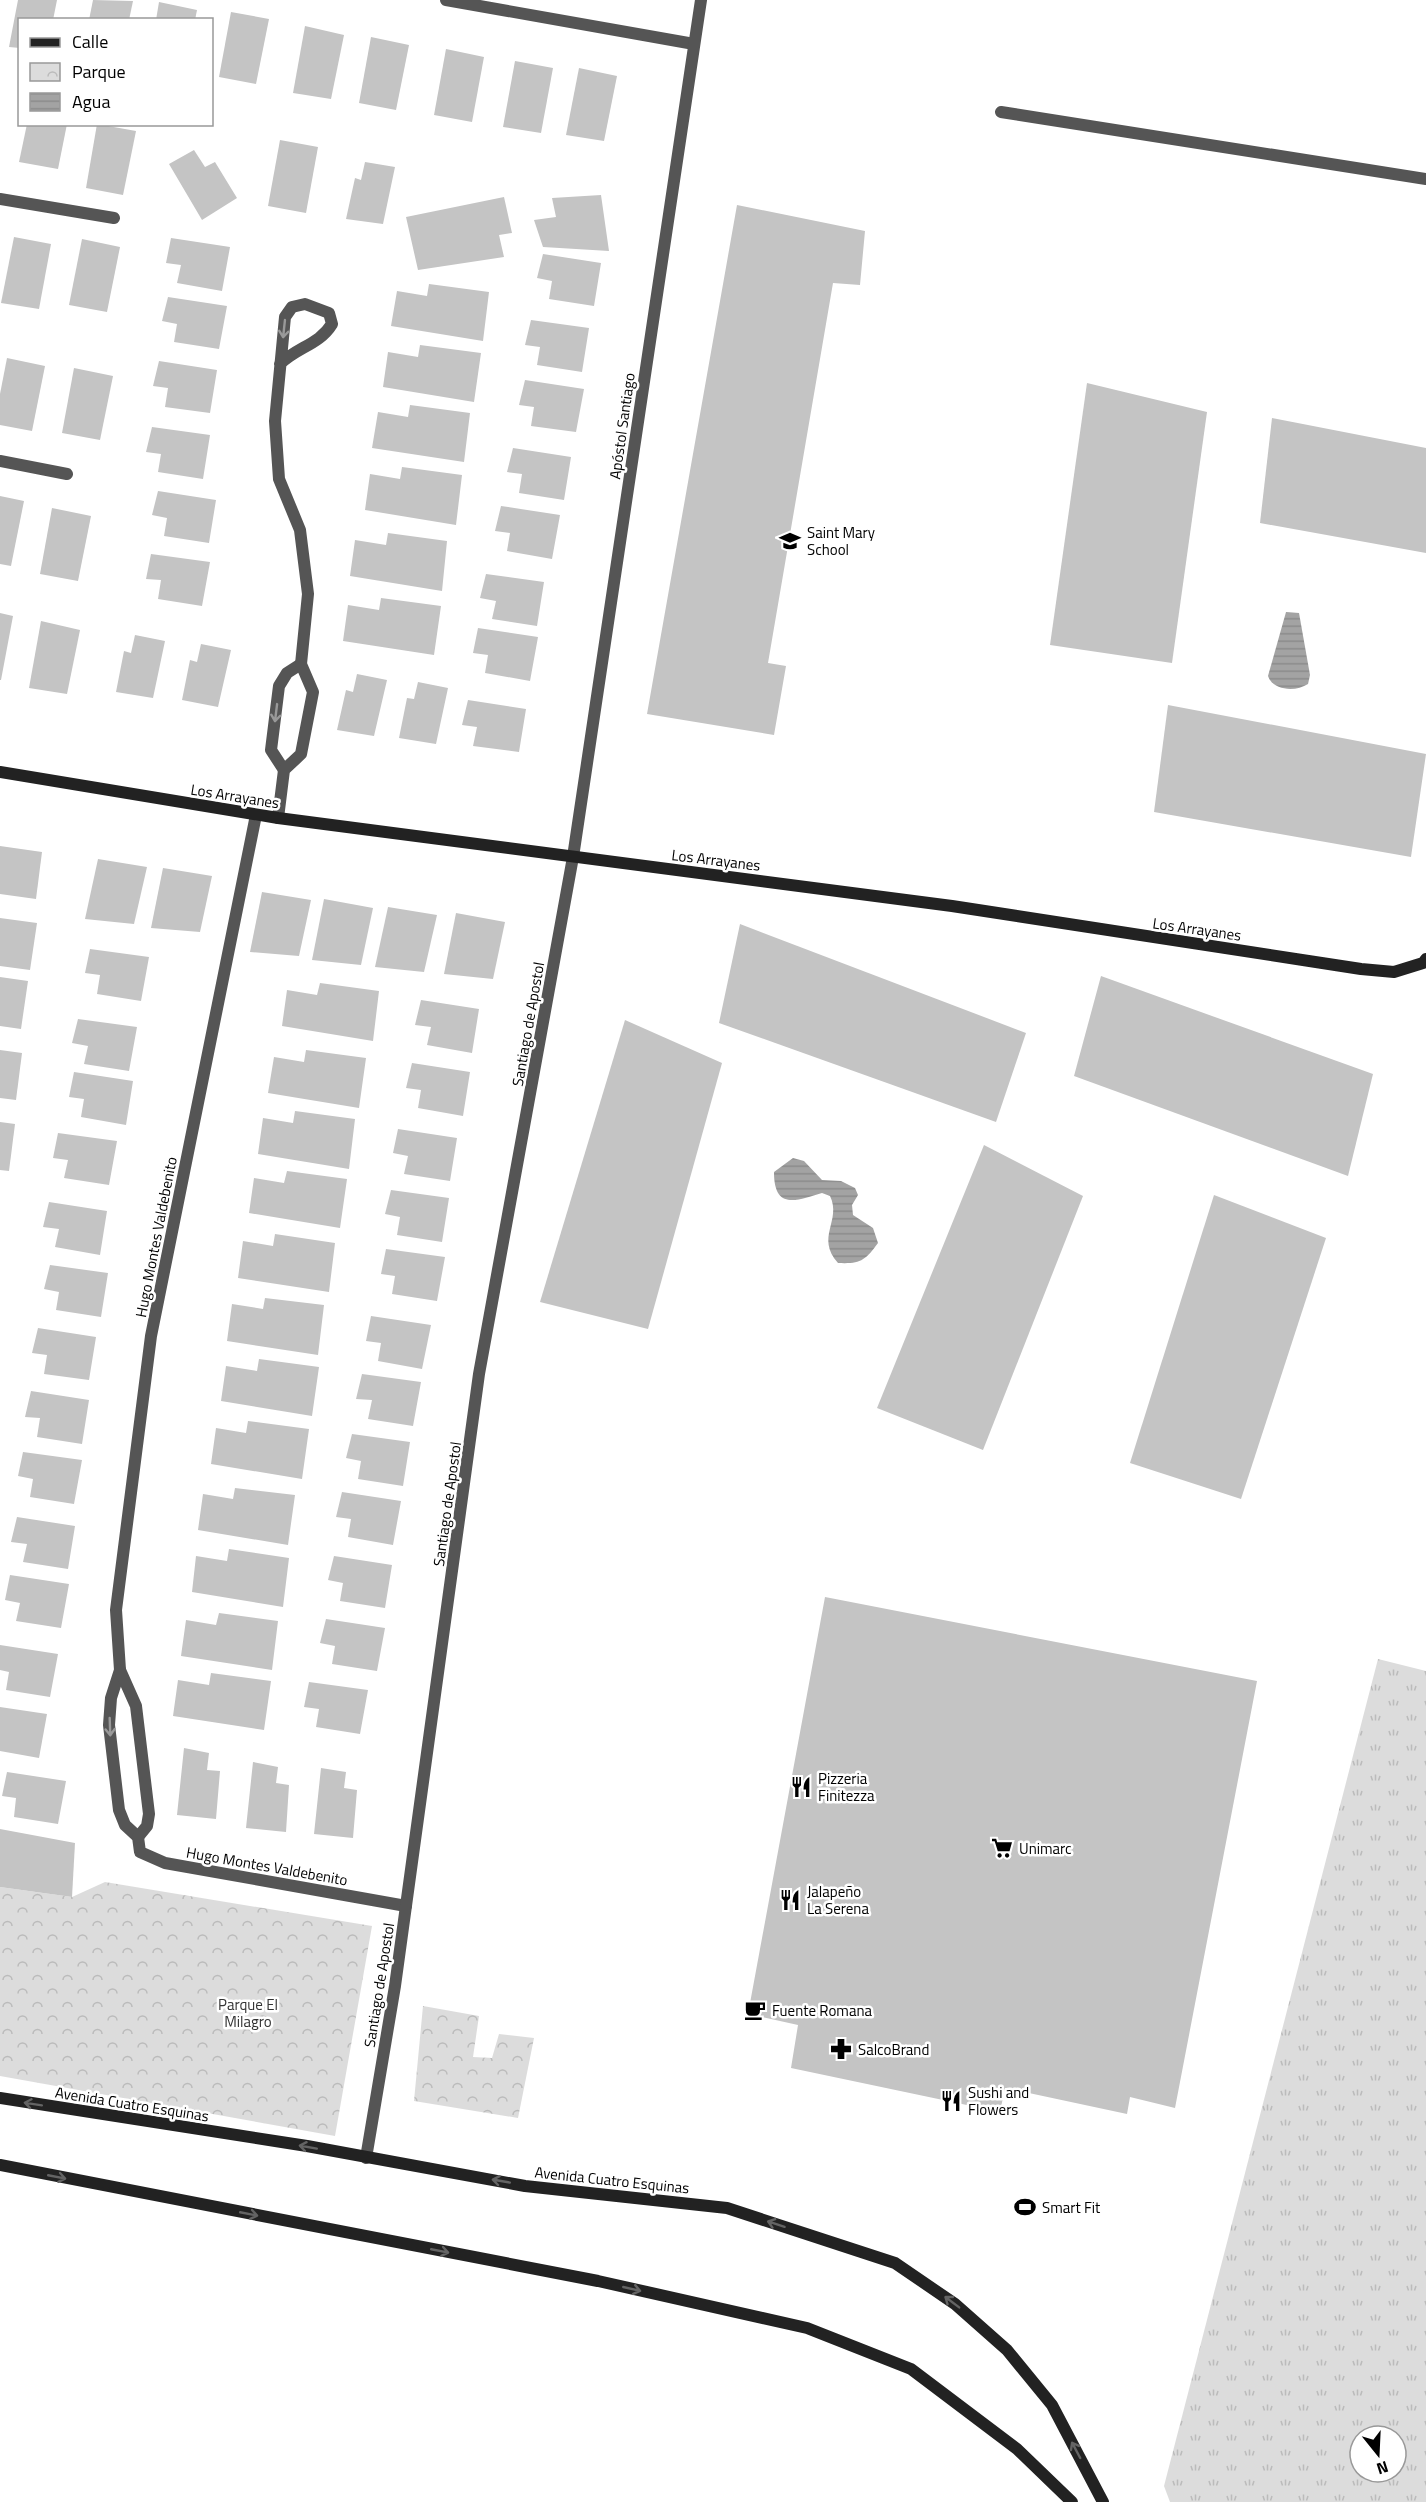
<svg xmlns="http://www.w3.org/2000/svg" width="1426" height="2502" viewBox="0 0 1426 2502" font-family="'Titillium Web',sans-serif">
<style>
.grass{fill:url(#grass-tufts);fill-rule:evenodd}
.park{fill:url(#park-crowns)}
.water{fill:url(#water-rules)}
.building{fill:#c4c4c4}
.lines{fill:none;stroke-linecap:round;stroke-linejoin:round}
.street{stroke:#555;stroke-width:12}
.secondary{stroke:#222;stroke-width:12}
.oneway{stroke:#999}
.oneway2{stroke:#646464}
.labels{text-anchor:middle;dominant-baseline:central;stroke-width:5;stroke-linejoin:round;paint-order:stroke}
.street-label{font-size:15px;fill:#000;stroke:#fff}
.poi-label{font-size:15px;fill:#000;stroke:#fff;text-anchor:start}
.park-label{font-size:15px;fill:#333;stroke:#fff}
</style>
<defs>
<pattern id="grass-tufts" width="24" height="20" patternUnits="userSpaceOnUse" patternTransform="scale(1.5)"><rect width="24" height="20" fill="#dcdcdc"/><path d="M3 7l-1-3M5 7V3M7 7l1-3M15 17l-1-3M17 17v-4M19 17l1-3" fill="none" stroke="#bbb"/></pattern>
<pattern id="park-crowns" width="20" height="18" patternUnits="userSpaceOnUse" patternTransform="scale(1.5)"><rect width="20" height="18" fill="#dcdcdc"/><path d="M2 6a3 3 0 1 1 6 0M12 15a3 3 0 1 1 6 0" fill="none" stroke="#bbb"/></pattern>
<pattern id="water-rules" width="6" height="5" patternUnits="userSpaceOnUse" patternTransform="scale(1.5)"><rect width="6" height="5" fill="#a3a3a3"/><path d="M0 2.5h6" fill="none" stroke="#8b8b8b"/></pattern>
</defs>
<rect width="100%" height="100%" fill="#fff"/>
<!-- grass -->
<path class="grass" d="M1378,1659L1426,1671V2502H1170L1164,2486ZM1360,2436H1396V2472H1360Z"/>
<!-- park -->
<g class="park">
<polygon points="105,1882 372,1926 335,2136 0,2076 0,1887 72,1897"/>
<polygon points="423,2006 479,2016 473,2057 492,2058 499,2034 534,2038 518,2118 414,2101"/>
</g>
<!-- water -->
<g class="water">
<path d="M1286,612L1299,613L1310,675L1308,684C1296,692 1273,691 1268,676Z"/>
<path d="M793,1158L804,1161L822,1180L841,1181L855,1188L858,1195L852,1205L853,1215L873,1228L878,1243C865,1261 860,1264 838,1263C815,1237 842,1221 830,1196L822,1193C796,1201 774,1210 774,1172Z"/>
</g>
<!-- building -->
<g class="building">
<polygon points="18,0 57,0 53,20 20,20 20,48 9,47"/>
<polygon points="93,0 133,1 129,20 89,20"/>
<polygon points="159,2 197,10 195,20 156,20"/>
<polygon points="231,12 269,19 256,84 219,77"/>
<polygon points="305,26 344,35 331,99 293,93"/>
<polygon points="371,37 409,45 396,110 359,103"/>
<polygon points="446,49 484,57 472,122 434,115"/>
<polygon points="515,61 553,68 541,133 503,127"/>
<polygon points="579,68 617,76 604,141 566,135"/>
<polygon points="27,124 67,124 58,169 19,162"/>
<polygon points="97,124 136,131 123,195 86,188"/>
<polygon points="280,140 318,147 306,213 268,206"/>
<polygon points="194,150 205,167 215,162 237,198 202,220 169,164"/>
<polygon points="365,162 395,167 383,224 346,219 355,178 361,180"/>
<polygon points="601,195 609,251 543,247 534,220 556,217 552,198"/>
<polygon points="504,197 512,233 499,235 504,257 418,270 406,217"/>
<polygon points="737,205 865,231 860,285 833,283 768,663 786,666 774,735 647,714"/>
<polygon points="14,237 51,244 39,309 1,303"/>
<polygon points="171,238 230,247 222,291 177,283 181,265 166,263"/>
<polygon points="82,239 120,247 107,312 69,305"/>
<polygon points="543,254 601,263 594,306 549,299 552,281 537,278"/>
<polygon points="429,284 489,292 483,341 391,326 397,291 427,296"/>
<polygon points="168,297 227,306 219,349 174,342 177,324 162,321"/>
<polygon points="531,320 589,328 582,372 537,365 540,347 525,345"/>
<polygon points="420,345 481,353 474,402 383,387 388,352 418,357"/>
<polygon points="7,358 45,366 32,431 0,425 0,394"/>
<polygon points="159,361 217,370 210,413 165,407 168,388 153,386"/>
<polygon points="74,368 113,376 100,440 62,433"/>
<polygon points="525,380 584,389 576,432 531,426 534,407 519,405"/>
<polygon points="1087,383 1207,412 1172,663 1050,645"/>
<polygon points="410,405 470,413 464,462 372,448 378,412 408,417"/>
<polygon points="1272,418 1426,448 1426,553 1260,523"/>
<polygon points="152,427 210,435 203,479 158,472 161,454 146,452"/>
<polygon points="513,448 571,457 564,500 519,493 522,474 507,472"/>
<polygon points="402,467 462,475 456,525 365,510 370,474 400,479"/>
<polygon points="158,491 216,500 209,543 164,536 167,518 152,515"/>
<polygon points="0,496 24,501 11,566 0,564"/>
<polygon points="501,506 560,515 552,559 507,551 510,533 495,531"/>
<polygon points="52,508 91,516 78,581 40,574"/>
<polygon points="388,533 447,541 442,591 350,576 355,540 386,545"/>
<polygon points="151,554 210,562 202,606 158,599 161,580 146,579"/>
<polygon points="486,574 544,582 537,626 492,619 496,601 480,598"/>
<polygon points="381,598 441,606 434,655 343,641 348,605 379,610"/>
<polygon points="0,613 13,616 1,680 0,680"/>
<polygon points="41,621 80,630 67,694 29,688"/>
<polygon points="478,628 538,637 530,681 485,673 488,655 473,653"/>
<polygon points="135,635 165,641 153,698 116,692 124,651 131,653"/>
<polygon points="201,644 231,650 218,707 182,700 190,660 197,662"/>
<polygon points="357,674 387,680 374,736 337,730 346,690 353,692"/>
<polygon points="418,682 448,688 436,744 399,738 407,698 414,699"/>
<polygon points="468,700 526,709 519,752 473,746 477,727 462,725"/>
<polygon points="1168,705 1426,754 1411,857 1154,812"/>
<polygon points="0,846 42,852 36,899 0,894"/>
<polygon points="98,859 147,867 134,924 85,919"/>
<polygon points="163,868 212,876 200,932 151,928"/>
<polygon points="262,892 311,900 299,956 250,952"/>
<polygon points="324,899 373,908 361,965 312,960"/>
<polygon points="388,907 437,915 424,972 375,967"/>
<polygon points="456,913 505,922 493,979 444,974"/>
<polygon points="0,918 37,923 30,970 0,966"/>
<polygon points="740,924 1026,1033 996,1122 719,1023"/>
<polygon points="90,949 149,957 141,1001 97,994 100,975 85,973"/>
<polygon points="1101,976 1373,1074 1348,1176 1074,1076"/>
<polygon points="0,977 28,981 21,1029 0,1026"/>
<polygon points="320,983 379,991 373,1041 282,1026 287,990 317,995"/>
<polygon points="421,1000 479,1009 472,1053 427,1045 431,1027 415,1025"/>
<polygon points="78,1019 137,1027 129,1071 84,1064 88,1046 72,1043"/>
<polygon points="625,1020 722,1063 648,1329 540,1302"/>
<polygon points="0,1050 22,1053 16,1100 0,1098"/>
<polygon points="306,1050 366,1058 359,1108 268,1093 274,1057 304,1062"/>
<polygon points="412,1063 470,1072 463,1116 418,1108 421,1090 406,1088"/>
<polygon points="74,1072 133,1081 126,1125 81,1117 84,1099 69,1097"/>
<polygon points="295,1111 355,1119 349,1169 258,1154 263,1118 293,1123"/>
<polygon points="0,1122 15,1124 9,1171 0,1170"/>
<polygon points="398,1129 457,1138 450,1181 404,1174 408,1156 393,1153"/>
<polygon points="58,1133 117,1141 109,1185 64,1178 68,1160 53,1158"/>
<polygon points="984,1145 1083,1196 983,1450 877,1408"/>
<polygon points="287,1171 347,1179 340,1228 249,1213 254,1178 284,1183"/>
<polygon points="391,1190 449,1198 442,1242 397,1235 400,1217 385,1214"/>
<polygon points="1214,1195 1326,1238 1241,1499 1130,1463"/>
<polygon points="49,1202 107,1211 100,1255 55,1247 59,1229 43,1227"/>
<polygon points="275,1234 335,1243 329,1292 238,1278 243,1241 273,1246"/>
<polygon points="386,1249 445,1257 437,1301 392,1294 395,1276 381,1274"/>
<polygon points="50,1265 108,1273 101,1317 56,1310 59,1292 44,1289"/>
<polygon points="265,1298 324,1305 318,1355 227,1341 232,1304 263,1309"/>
<polygon points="371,1316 431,1325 422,1369 378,1361 381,1343 366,1341"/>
<polygon points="38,1328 96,1337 89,1380 44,1374 47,1355 32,1353"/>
<polygon points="259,1359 319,1367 312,1416 221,1401 226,1366 257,1371"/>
<polygon points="362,1374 421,1382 413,1426 368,1419 372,1400 356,1399"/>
<polygon points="31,1391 89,1400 82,1444 37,1437 40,1418 25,1417"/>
<polygon points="248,1421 309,1429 302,1479 211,1464 216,1428 246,1433"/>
<polygon points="352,1434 410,1442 403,1486 358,1479 361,1461 346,1458"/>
<polygon points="23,1452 82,1460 74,1504 30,1497 33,1479 18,1476"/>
<polygon points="235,1488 295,1495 288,1545 198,1530 203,1494 233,1499"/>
<polygon points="342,1492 401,1501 393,1545 348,1537 351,1519 336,1517"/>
<polygon points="17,1517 75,1526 68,1569 23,1562 27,1544 11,1542"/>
<polygon points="229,1549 289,1558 283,1607 192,1592 196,1556 227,1561"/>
<polygon points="334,1556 392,1565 385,1608 340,1601 343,1583 328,1580"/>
<polygon points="10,1575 69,1584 61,1628 16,1621 20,1603 5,1600"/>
<polygon points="825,1597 1257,1681 1175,2108 1130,2097 1127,2114 1005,2088 1000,2112 791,2068 798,2025 748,2014"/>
<polygon points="219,1613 278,1621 272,1670 181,1656 186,1620 216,1625"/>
<polygon points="326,1619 385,1628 377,1671 332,1664 335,1646 320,1643"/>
<polygon points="0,1645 58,1654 50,1697 6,1690 9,1672 0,1670"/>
<polygon points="211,1673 271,1681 264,1730 173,1716 178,1680 209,1685"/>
<polygon points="309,1682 368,1690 360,1734 316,1727 319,1709 304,1707"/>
<polygon points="0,1707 47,1714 39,1758 0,1751"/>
<polygon points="184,1748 209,1753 207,1770 220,1771 216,1819 177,1815"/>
<polygon points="253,1762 278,1767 276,1783 289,1785 286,1832 246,1828"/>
<polygon points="321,1768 346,1772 344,1788 357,1790 353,1838 314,1834"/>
<polygon points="7,1772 66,1781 58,1824 14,1817 16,1798 2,1796"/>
<polygon points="0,1829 75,1843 72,1897 0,1887"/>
</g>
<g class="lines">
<!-- street -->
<g class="street">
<polyline points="446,0 694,44"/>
<polyline points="1001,112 1426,179"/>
<polyline points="0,199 114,218"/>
<polyline points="0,461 67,474"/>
<polyline points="284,770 271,750 279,686 287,673 301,664"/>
<polyline points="256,815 151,1336 116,1610 120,1670 111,1698 109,1725 119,1810 125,1825 138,1837 140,1852 165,1863 406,1906"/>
<path d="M278,818L284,770L301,754L313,692L301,664L308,594L300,530L279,479L275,421L285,317L292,307L305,304L329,313L332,324C319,345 297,347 280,364"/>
<polyline points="120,1670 136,1706 149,1814 147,1826 138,1837"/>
<polyline points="366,2158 395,1986 479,1374 573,857 701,0"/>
</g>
<!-- secondary -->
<g class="secondary">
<polyline points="0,772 278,818 952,906 1361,969 1394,972 1423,963 1426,959"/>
<polyline points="0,2098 307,2146 525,2186 727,2208 895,2263 955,2304 1007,2350 1052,2405 1103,2502"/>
<polyline points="0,2165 598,2281 807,2328 911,2369 1017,2449 1072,2502"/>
</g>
</g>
<!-- one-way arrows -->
<defs><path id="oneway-shaft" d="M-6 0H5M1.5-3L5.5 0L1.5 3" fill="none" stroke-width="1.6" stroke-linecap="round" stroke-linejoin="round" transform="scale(1.5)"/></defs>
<g class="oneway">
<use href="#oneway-shaft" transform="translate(284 329) rotate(96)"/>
<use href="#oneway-shaft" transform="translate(276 713) rotate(97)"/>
<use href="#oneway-shaft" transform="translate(110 1727) rotate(88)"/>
</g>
<g class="oneway2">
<use href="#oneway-shaft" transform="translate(33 2104) rotate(-171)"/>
<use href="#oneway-shaft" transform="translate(308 2147) rotate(-170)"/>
<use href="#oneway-shaft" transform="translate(57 2177) rotate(11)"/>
<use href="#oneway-shaft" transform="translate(501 2181) rotate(-170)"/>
<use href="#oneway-shaft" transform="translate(249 2214) rotate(11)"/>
<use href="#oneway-shaft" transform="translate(776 2224) rotate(-162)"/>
<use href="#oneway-shaft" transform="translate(440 2251) rotate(11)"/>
<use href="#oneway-shaft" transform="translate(632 2289) rotate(13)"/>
<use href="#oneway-shaft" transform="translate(952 2302) rotate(-143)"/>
<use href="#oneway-shaft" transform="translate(1076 2450) rotate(-118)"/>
</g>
<!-- icons -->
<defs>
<symbol id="school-bare" viewBox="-9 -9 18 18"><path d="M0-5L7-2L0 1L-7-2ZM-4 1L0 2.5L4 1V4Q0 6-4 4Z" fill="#000" stroke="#fff" stroke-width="2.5" paint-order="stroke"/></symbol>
<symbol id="restaurant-bare" viewBox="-9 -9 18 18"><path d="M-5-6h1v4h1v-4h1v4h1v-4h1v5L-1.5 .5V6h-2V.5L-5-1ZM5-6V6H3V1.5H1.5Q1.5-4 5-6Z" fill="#000" stroke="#fff" stroke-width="2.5" paint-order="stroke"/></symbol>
<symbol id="supermarket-bare" viewBox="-9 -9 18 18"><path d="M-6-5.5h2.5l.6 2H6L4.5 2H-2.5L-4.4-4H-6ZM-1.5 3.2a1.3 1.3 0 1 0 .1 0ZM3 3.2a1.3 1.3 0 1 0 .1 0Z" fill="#000" stroke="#fff" stroke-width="2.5" paint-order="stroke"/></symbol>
<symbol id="cafe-bare" viewBox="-9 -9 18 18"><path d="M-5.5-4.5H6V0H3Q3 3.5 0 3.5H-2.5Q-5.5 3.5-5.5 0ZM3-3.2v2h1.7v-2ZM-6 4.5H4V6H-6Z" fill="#000" stroke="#fff" stroke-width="2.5" paint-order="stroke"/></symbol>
<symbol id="pharmacy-bare" viewBox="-9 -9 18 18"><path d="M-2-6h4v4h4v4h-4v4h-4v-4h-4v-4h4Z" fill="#000" stroke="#fff" stroke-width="2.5" paint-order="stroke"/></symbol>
<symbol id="stadium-bare" viewBox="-9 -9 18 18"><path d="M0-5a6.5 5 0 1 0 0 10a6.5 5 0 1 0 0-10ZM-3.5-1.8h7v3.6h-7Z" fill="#000" stroke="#fff" stroke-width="2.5" paint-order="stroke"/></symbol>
</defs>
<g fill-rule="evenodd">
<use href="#school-bare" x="775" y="526" width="30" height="30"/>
<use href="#restaurant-bare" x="786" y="1772" width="30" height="30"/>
<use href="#supermarket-bare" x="987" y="1833" width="30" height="30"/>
<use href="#restaurant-bare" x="775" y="1885" width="30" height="30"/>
<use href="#cafe-bare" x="740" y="1995" width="30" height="30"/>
<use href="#pharmacy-bare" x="826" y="2034" width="30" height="30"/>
<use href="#restaurant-bare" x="936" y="2086" width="30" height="30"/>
<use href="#stadium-bare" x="1010" y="2192" width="30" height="30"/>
</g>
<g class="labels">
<!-- street labels -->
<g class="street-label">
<text transform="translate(622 426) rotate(-82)">Apóstol Santiago</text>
<text transform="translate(235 796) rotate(9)">Los Arrayanes</text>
<text transform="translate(716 860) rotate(7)">Los Arrayanes</text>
<text transform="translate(1197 929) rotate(8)">Los Arrayanes</text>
<text transform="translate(528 1024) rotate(-80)">Santiago de Apostol</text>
<text transform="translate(156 1237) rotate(-79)">Hugo Montes Valdebenito</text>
<text transform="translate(447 1504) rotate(-82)">Santiago de Apostol</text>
<text transform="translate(267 1866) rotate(10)">Hugo Montes Valdebenito</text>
<text transform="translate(379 1985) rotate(-81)">Santiago de Apostol</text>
<text transform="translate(132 2104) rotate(9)">Avenida Cuatro Esquinas</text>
<text transform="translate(612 2180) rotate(6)">Avenida Cuatro Esquinas</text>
</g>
<!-- poi labels -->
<g class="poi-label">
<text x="807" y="532">Saint Mary<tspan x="807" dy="17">School</tspan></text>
<text x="818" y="1778">Pizzeria<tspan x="818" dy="17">Finitezza</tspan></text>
<text x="1019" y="1848">Unimarc</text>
<text x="807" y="1891">Jalapeño<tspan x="807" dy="17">La Serena</tspan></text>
<text x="772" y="2010">Fuente Romana</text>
<text x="858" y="2049">SalcoBrand</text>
<text x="968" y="2092">Sushi and<tspan x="968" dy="17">Flowers</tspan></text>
<text x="1042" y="2207">Smart Fit</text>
</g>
<!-- park labels -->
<g class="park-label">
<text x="248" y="2004">Parque El<tspan x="248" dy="17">Milagro</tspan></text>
</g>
</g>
<!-- legend -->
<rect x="18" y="18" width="195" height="108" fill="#ffffff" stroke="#999999" stroke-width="1.5"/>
<rect x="30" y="38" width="30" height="9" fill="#222222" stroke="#999999" stroke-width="1.5"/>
<text x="72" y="48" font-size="18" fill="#000000">Calle</text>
<rect x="30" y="63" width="30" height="18" fill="url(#park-crowns)" stroke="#999999" stroke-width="1.5"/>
<text x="72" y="78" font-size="18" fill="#000000">Parque</text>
<rect x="30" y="93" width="30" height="18" fill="url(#water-rules)" stroke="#999999" stroke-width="1.5"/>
<text x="72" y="108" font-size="18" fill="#000000">Agua</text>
<!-- north arrow -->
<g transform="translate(1378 2454) rotate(162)"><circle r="28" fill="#ffffff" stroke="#999999" stroke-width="1.5"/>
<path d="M0-4.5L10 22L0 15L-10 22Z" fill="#000000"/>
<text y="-9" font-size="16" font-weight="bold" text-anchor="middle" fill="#000000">N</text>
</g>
</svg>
